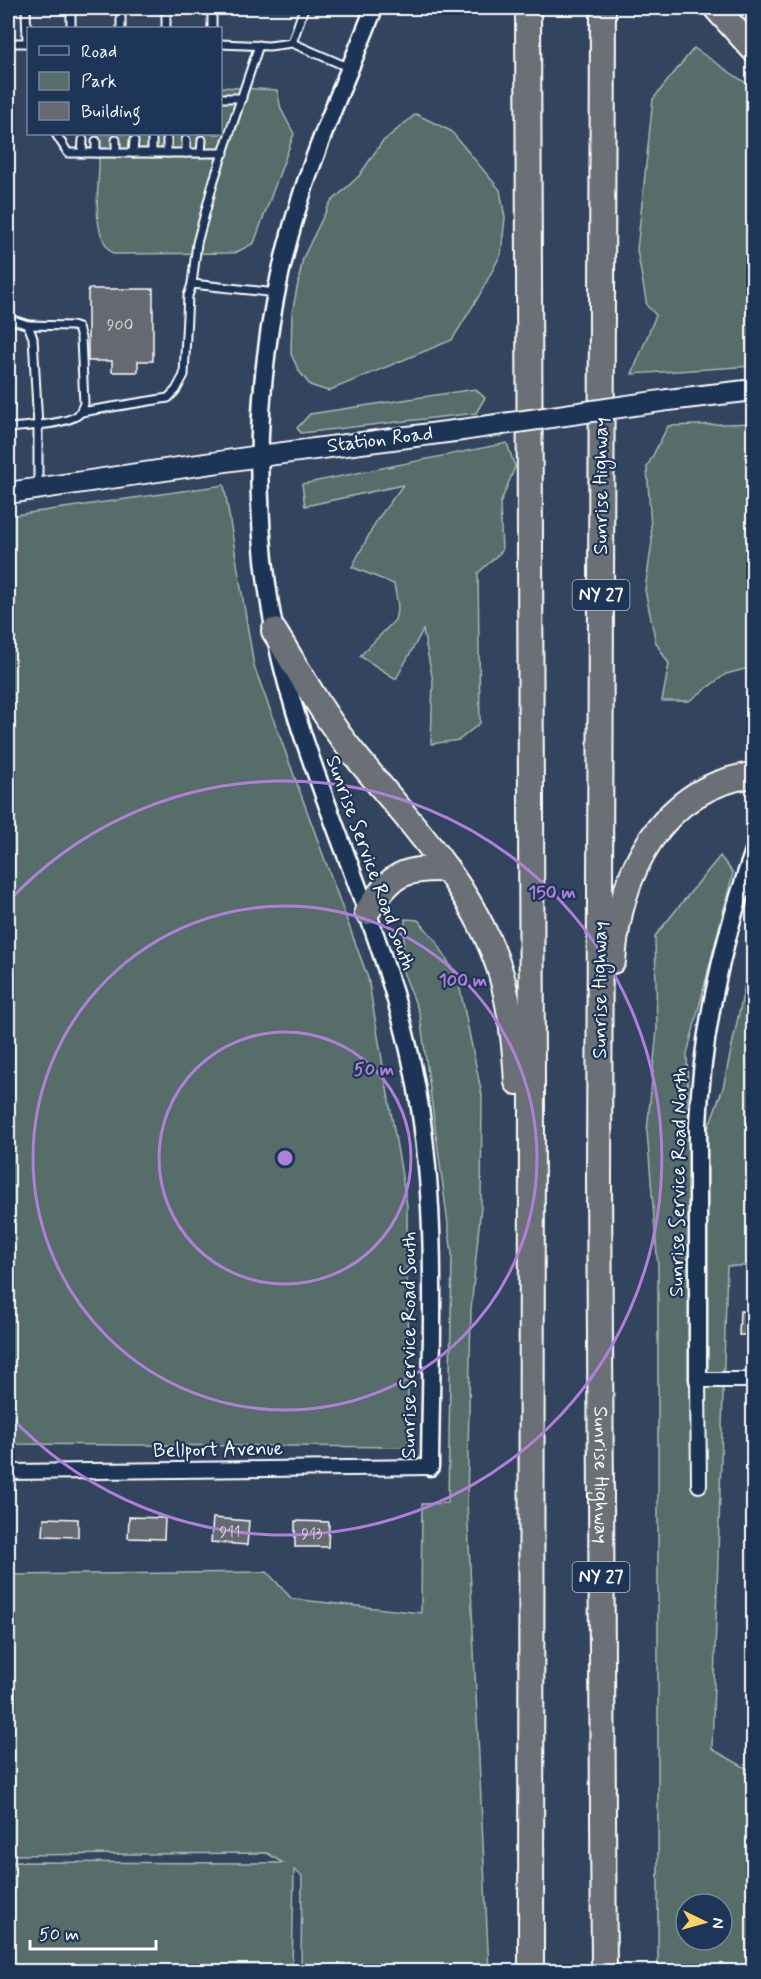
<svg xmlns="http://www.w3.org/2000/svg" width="761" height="1979" viewBox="0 0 761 1979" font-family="Mynerve,sans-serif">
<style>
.green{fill:#566d69;stroke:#aab6b4;stroke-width:1.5;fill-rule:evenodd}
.building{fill:#656b70;stroke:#fff;stroke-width:1.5}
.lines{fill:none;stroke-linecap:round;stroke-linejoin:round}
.service-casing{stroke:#fff;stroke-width:11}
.minor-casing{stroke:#fff;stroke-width:18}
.tertiary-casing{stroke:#fff;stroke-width:21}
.secondary-casing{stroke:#fff;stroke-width:24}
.motorway-casing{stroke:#fff;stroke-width:28}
.service{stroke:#1d3557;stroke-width:7}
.minor{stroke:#1d3557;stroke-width:14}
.tertiary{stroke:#1d3557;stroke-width:16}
.secondary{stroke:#1d3557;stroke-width:20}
.motorway{stroke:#6a7074;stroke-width:24}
.secondary-bridge-casing{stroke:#fff;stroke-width:24;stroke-linecap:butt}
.secondary-bridge{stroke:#1d3557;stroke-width:20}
.ring{fill:none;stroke:#b080d9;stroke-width:3}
.labels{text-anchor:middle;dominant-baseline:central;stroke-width:4.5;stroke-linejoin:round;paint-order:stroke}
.number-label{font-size:16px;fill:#d8dadb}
.shield{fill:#1d3557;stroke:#bbc2cd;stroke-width:1.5}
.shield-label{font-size:18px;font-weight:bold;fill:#fff}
.street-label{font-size:20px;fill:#fff;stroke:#1d3557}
.centre{fill:#b080d9;stroke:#1d3557;stroke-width:3}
.ring-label{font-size:18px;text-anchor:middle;font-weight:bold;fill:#b080d9;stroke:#1d3557;stroke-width:4.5;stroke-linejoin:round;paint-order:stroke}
</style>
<rect width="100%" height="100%" fill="#33455e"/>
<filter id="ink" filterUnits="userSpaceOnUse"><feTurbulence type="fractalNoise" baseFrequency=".0167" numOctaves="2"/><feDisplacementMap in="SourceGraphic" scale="12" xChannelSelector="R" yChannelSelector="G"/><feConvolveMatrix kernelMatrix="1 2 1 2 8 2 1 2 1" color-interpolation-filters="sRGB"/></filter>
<g filter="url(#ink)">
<!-- green -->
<g class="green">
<polygon points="694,48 753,88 753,366 632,374 656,315 647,306 637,250 653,99"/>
<path d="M221,87L277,90L281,109L294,134L254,243L235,253L113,254C91,233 98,196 99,167C100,156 98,145 98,134H220Z"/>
<polygon points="416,114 451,131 500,190 505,218 501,254 479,296 452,340 328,391 310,385 299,371 291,354 292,313 303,258 330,203 359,176 382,142"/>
<polygon points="475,389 485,398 476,413 301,433 297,428 310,414"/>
<polygon points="753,423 753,667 726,674 689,701 662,701 669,664 656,643 645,590 652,542 647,467 668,426"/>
<polygon points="507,443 515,467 500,504 502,551 478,573 480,723 459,740 431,744 433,681 423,630 396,679 360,656 395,620 398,606 394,584 352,567 377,520 403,485 305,506 302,484"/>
<polygon points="224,485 254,666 368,978 407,1205 408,1447 8,1444 8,516"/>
<path d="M720,856L733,873L687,1054L690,1176L723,1088L753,947V1266H727L712,1749L753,1772V1971H658V1267L647,1131L657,1030L655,936ZM686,1904H722V1940H686Z"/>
<polygon points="405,919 418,920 436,941 458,979 482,1095 481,1206 471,1309 467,1503 489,1971 301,1971 302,1876 294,1870 292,1971 8,1971 8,1862 283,1863 267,1853 8,1855 8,1575 267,1572 292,1599 421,1613 422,1504 448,1503 452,1254 420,1015 402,969"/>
</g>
<!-- building -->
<g class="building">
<polygon points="88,289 153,289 153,361 138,361 138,372 112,372 112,361 88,361"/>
<polygon points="740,1311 753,1312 753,1335 739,1335"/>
<polygon points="129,1517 165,1518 164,1539 128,1538"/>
<polygon points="44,1518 78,1519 78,1537 43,1536"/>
<polygon points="213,1518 249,1521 247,1545 211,1542"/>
<polygon points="295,1521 329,1522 328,1547 295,1547"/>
</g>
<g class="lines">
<defs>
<g id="service">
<polyline points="26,8 27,43"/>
<polyline points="71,28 71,8"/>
<polyline points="121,28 121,8"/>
<polyline points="166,28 166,8"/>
<polyline points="212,28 212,8"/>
<polyline points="8,43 28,43"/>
<polyline points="292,43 304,8"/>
<polyline points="220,44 269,46 292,43 350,68"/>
<polyline points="220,98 242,98"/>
<polyline points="56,134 68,153 224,153"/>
<polyline points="152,140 152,153"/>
<polyline points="186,140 186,153"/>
<polyline points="96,141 96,153"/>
<polyline points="82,153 83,140"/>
<polyline points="116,153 116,140"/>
<polyline points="133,153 134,141"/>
<polyline points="167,153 167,140"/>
<polyline points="201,153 202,140"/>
<polyline points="192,284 197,243 214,180 259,45"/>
<polyline points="8,320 16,321 28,325 33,338 38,426 38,486"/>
<polyline points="81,412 168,398 176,390 184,375 188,296 192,284 277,293"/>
<path d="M8,428C22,427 72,424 80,413C81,411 83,405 84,404L81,338L78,328L72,326L28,325"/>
</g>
<g id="minor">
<polyline points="8,1472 430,1467"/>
<polyline points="699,1485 698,1380 754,1380"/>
</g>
<g id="tertiary">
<path d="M374,8C346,80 313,151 292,227C249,379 247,559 295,711C332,831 388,945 413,1069C440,1200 431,1334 430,1467"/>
<path d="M698,1380V1125C702,1030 722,941 754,851"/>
</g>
<g id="secondary">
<polyline points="668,400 754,390"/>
<polyline points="8,493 260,456 462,430"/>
</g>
<g id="motorway">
<polyline points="528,8 532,1073 531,1972"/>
<path id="s1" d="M603,8L599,1182L604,1972"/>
<polyline points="716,8 754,50"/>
<path d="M274,631C299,671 321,712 350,749C406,819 474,886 501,974C511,1010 515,1045 517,1082"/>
<path d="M367,912C391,874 402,868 447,869"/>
<path d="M613,961C619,876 659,787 754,775"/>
</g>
</defs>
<!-- service casing -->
<use href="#service" class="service-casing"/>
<!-- minor casing -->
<use href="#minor" class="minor-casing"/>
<!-- tertiary casing -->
<use href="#tertiary" class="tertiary-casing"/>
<!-- secondary casing -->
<use href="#secondary" class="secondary-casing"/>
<!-- motorway casing -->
<use href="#motorway" class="motorway-casing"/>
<!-- service -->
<use href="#service" class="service"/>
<!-- minor -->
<use href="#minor" class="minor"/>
<!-- tertiary -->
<use href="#tertiary" class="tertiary"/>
<!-- secondary -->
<use href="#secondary" class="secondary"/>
<!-- motorway -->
<use href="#motorway" class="motorway"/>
<defs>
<polyline id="secondary-bridge" points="462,430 668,400"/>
</defs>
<!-- secondary-bridge casing -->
<use href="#secondary-bridge" class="secondary-bridge-casing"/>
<!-- secondary-bridge -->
<use href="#secondary-bridge" class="secondary-bridge"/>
</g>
</g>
<!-- distance rings -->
<g class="ring">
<circle cx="285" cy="1158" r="126"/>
<circle cx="285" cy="1158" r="252"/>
<path d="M9 901A377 377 0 1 1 9 1415"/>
</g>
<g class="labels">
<!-- number labels -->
<g class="number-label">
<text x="120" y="325">900</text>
<text x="230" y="1532">911</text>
<text x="312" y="1534">913</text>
</g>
<!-- shield labels -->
<g class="shield">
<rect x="572.5" y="580" width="57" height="30" rx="4.5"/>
<rect x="572.5" y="1562" width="57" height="30" rx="4.5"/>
</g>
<g class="shield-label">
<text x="601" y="595">NY 27</text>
<text x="601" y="1577">NY 27</text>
</g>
<!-- street labels -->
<g class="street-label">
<text transform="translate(380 440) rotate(-7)">Station Road</text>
<text transform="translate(601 486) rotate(-90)">Sunrise Highway</text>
<text transform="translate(370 863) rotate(70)">Sunrise Service Road South</text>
<text transform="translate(600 990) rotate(-90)">Sunrise Highway</text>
<text transform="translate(679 1182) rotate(-89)">Sunrise Service Road North</text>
<text transform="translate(409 1345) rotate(-90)">Sunrise Service Road South</text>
<text transform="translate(218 1450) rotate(-1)">Bellport Avenue</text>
<text stroke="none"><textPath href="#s1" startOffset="1467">Sunrise Highway</textPath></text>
</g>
</g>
<circle cx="285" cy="1158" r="9" class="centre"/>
<g class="ring-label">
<text x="552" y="898">150 m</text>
<text x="463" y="986">100 m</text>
<text x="374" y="1075">50 m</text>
</g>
<!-- margin -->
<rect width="761" height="1979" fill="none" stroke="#1d3557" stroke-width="30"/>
<rect x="15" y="15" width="731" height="1949" fill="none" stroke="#fff" stroke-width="2" filter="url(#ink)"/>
<!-- legend -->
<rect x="27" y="27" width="195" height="108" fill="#1d3557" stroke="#77869a" stroke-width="1.5"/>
<rect x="39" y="46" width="30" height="9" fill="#1d3557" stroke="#77869a" stroke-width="1.5"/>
<text x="81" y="57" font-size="18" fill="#ffffff">Road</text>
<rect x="39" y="72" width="30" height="18" fill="#566d69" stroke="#77869a" stroke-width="1.5"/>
<text x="81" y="87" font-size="18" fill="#ffffff">Park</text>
<rect x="39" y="102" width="30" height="18" fill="#656b70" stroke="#77869a" stroke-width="1.5"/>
<text x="81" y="117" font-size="18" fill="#ffffff">Building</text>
<!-- north arrow -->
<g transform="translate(704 1922) rotate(95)"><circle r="28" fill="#1d3557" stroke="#77869a" stroke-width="1.5"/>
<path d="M0-4.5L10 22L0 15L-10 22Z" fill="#ffd166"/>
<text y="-9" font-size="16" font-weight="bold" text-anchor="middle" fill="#ffffff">N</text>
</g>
<!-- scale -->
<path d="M30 1940v9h126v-9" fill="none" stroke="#ffffff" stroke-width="3"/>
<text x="39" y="1940" font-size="18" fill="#ffffff" stroke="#1d3557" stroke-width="4.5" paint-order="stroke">50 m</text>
</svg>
